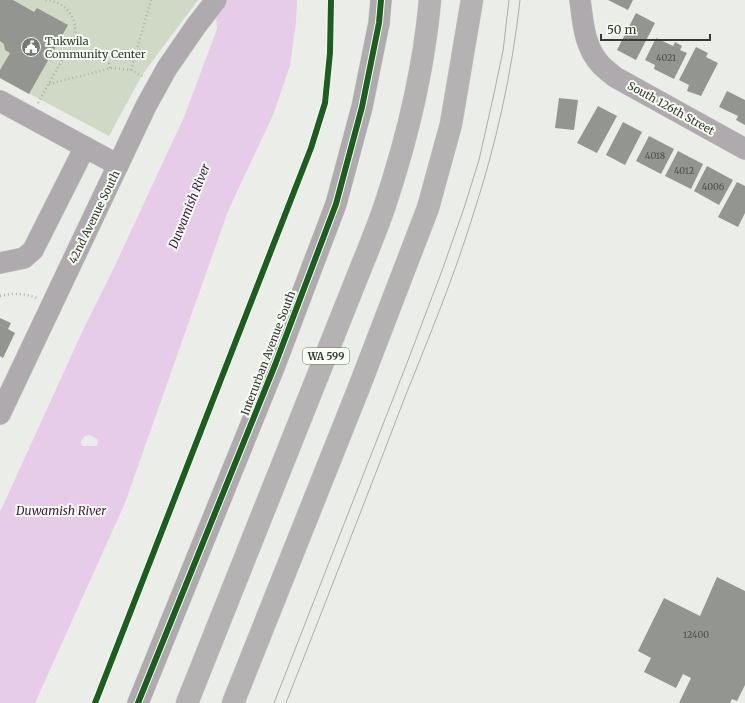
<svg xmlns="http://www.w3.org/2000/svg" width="745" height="703" viewBox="0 0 745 703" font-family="Merriweather,serif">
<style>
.green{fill:#cfd9c5}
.water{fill:#e6cce8;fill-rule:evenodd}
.building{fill:#939591}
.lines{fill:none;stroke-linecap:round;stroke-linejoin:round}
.minor-casing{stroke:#c7c9c5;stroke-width:22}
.highway-casing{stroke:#c7c9c5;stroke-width:23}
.path{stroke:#b0afaf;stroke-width:2.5;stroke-dasharray:1 3;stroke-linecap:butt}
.minor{stroke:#aeaaae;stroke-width:21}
.highway{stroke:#b4b2b2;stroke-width:22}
.tram{stroke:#acadac;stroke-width:1}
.cycleway-casing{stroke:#f8fef3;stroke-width:8}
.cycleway{stroke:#1b5e20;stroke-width:6}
.labels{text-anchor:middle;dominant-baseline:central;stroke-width:4;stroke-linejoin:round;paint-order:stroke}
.number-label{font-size:9px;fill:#4e504c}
.shield{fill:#f8fef3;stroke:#71746e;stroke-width:1}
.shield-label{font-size:10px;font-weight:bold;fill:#373935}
.poi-label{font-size:11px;fill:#373935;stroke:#f8fef3;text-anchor:start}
.street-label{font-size:11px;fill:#373935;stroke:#f8fef3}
.water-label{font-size:12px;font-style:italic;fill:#411346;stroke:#f8fef3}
</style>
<rect width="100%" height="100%" fill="#ebeee8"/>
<!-- green -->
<polygon class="green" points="0,0 198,0 142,75 109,136 0,78"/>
<!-- water -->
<path class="water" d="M215,0H297L296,22L290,66L273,115L228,211L125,503L35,703H0V512L83,330L111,274L184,117L217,29ZM90,435L98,440L97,446H82L81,441L85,436Z"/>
<!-- building -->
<g class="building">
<polygon points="0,0 13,0 34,12 37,8 68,25 29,94 0,78 0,70 10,53 5,50 4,44 0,41"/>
<polygon points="608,0 633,0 628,10"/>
<polygon points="636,13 655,23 636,60 617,50"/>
<polygon points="656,38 673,46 675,42 682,46 680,50 687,53 674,79 654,69 655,65 645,60"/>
<polygon points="696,47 708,53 706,57 718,63 701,96 687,91 689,85 679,80"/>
<polygon points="727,91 745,100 745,125 736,120 738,116 719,107"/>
<polygon points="559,98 578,100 574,130 555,128"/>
<polygon points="598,106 617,116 597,153 577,143"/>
<polygon points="623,122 642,132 625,165 606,155"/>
<polygon points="649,136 674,149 661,174 636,161"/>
<polygon points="678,151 703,164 691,189 665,176"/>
<polygon points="707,166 733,180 719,205 694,191"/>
<polygon points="737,182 745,186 745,213 738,227 718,217"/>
<polygon points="0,318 11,323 8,329 15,333 3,358 0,356"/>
<polygon points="717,577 745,591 745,685 737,701 732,699 730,703 679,703 691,678 683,674 676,688 644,672 651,658 638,651 664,598 700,616"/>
</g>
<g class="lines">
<defs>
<g id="minor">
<path d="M580,0C583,22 584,47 601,65C605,69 610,73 615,77L745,149"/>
<polyline points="0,101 118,165"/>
<polyline points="0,263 24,258 33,250 85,147"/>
<polyline points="0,414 146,106 167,68 196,26 216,0"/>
<polyline points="138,703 275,365 336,204 362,107 379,23 381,0"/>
</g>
<g id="highway">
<path d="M187,703L362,265C371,243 380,221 387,199C408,135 424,67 430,0"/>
<polyline points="233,703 358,390 428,208 451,124 472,0"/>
</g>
</defs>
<!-- minor casing -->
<use href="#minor" class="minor-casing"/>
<!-- highway casing -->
<use href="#highway" class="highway-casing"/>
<!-- path -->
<g class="path">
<polyline points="109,63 110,69"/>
<polyline points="131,70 151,0"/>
<polyline points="49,84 112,68 131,70 144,77"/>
<path d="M38,103L75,37C78,17 65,1 45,0"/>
<path d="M0,296C13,293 24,293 37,298"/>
</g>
<!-- minor -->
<use href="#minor" class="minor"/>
<!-- highway -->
<use href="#highway" class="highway"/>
<!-- tram -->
<g class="tram">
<polyline points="274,703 407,363 443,268 464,208 479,160 493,98 503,51 509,0"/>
<path d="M286,703C326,601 366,499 405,397C429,337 454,277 473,215C496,145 512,73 520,0"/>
</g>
<defs>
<g id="cycleway">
<polyline points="95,703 311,148 325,103 330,53 331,0"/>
<polyline points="138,703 275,365 336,204 362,107 379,23 381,0"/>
</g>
</defs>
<!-- cycleway casing -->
<use href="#cycleway" class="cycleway-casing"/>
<!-- cycleway -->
<use href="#cycleway" class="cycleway"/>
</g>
<!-- icons -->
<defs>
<symbol id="civic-disc" viewBox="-11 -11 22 22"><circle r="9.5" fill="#767874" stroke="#f8fef3"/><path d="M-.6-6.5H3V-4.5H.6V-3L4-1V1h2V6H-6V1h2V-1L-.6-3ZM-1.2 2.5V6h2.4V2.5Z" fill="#fff"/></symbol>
</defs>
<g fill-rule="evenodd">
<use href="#civic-disc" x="20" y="36" width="22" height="22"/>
</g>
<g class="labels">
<!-- number labels -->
<g class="number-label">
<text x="666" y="57">4021</text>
<text x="655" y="155">4018</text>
<text x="684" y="170">4012</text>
<text x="713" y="186">4006</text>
<text x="696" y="634">12400</text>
</g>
<!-- shield labels -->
<rect class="shield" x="303" y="348" width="46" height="16" rx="3"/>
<g class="shield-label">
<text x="326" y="356">WA 599</text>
</g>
<!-- poi labels -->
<g class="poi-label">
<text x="45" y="41">Tukwila<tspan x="45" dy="13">Community Center</tspan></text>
</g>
<!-- street labels -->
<g class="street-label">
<text transform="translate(671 108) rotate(29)">South 126th Street</text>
<text transform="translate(94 217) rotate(-64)">42nd Avenue South</text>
<text transform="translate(268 353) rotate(-69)">Interurban Avenue South</text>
</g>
<!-- water labels -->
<g class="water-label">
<text transform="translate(189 206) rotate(-68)">Duwamish River</text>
<text x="61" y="510">Duwamish River</text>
</g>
</g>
<!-- scale -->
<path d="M601 34v6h109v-6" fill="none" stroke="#373935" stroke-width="2"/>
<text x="607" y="34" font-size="12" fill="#373935" stroke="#f8fef3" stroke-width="3" paint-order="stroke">50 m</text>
</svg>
